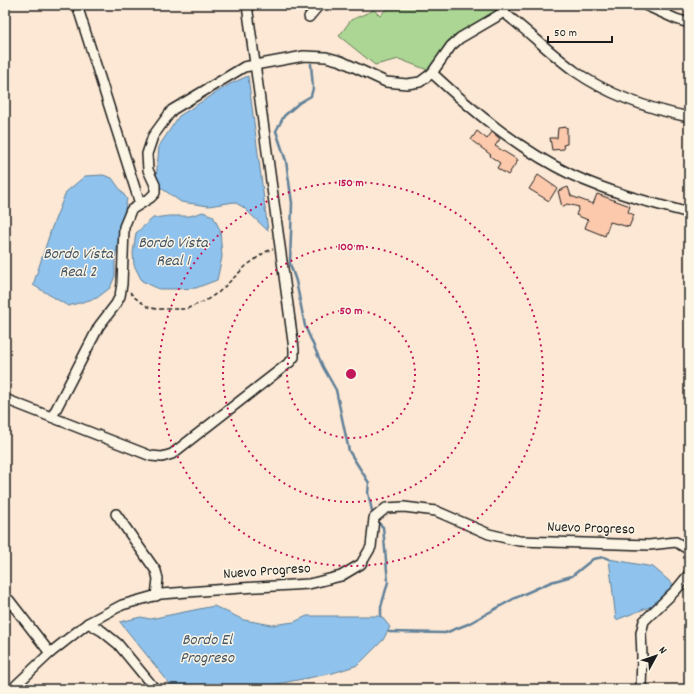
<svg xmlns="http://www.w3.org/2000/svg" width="694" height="694" viewBox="0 0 694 694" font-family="Dekko,sans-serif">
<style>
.green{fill:#acd694;stroke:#647958}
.water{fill:#8fc2ec;stroke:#618099}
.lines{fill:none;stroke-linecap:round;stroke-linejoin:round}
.stream{stroke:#618099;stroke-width:2.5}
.building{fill:#fdc9ad;stroke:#1c1c1c}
.minor-casing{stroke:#1c1c1c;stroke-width:12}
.path{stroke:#1c1c1c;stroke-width:1.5;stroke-dasharray:4 3;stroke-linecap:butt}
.minor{stroke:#fcf5e5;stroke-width:9}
.ring{fill:none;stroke:#c2185b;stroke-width:2;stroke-dasharray:2 4}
.labels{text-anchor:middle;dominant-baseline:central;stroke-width:3;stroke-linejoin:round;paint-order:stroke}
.street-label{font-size:15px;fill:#1c1c1c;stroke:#fcf5e5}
.water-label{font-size:16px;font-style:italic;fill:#445665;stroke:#fcf5e5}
.centre{fill:#c2185b;stroke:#fcf5e5;stroke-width:2}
.ring-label{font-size:12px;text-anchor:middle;font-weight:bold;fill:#c2185b;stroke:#fcf5e5;stroke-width:3;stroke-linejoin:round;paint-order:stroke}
</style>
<rect width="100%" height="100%" fill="#fce8d4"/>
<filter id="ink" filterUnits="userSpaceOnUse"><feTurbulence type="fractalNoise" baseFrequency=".025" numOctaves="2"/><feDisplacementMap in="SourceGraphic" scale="8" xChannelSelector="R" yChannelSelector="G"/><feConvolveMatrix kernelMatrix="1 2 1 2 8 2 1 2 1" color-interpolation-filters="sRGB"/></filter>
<g filter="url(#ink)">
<!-- green -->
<polygon class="green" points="390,5 509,5 449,40 430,71 399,59 375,65 339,36 351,20 374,10 380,16"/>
<!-- water -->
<g class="water">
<polygon points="248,76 268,231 243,207 234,202 209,206 181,202 161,188 156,180 159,146 179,116 230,84"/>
<polygon points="103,175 112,178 127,199 115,258 115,276 110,288 97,298 68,306 33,285 52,227 66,192 85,176"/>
<polygon points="203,212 213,216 220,230 222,257 217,280 196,288 177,289 159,289 142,281 134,265 133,253 136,233 153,218 169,216 190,216"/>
<polygon points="609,559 653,567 675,586 652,606 616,620"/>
<polygon points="214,606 244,620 272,625 294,622 307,616 381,616 390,627 383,640 358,665 333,673 252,689 174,689 120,622 141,617 150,619"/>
</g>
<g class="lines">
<!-- stream -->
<g class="stream">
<polyline points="311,64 313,88 311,96 299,103 284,116 276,131 286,161 292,203 290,264 296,281 305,326 323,367 336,390 349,451 369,483 368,493 373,515"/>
<polyline points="376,521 383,527 388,582 381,607 381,616"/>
<polyline points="389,632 445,633 468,624 515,598 551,582 572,576 593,559 604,557 609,559"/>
</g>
</g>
<!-- building -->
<g class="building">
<polygon points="567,127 567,144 563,145 564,149 552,150 550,138 557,138 558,128"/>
<polygon points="477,131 487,139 492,132 500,139 495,146 518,160 508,175 497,168 500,163 490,156 491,155 471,140"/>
<polygon points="538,175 557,188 549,201 529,189"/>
<polygon points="568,187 571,196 593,204 597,194 630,206 628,212 634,215 629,227 610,222 605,236 585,228 588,220 576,215 579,207 567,204 562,207 558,191"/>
</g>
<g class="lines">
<defs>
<g id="minor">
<polyline points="77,5 140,204"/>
<polyline points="645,5 676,19 689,23"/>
<path d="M503,12C528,31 551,54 576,72C609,95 650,109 689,117"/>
<polyline points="309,17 319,5"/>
<path d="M432,73C474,112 520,150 572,175C607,191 644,201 682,211L689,212"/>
<polyline points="5,399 151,456 162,457 172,454 290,362 294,357 294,349 247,5"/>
<polyline points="52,417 99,326 116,304 120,296 122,284 124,227 131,210 150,198 155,193 155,185 148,170 147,154 153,136 172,110 244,67 304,56 326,57 341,61 386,82 407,84 420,82 432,73 451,46 460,38 496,17 503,12 506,5"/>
<polyline points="116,514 156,571 158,579 156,596"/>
<polyline points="9,600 50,653"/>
<polyline points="88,623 102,631 118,644 155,689"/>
<polyline points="12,689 50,653 88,623 122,605 161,594 241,588 309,584 341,576 361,564 371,547 374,518 386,508 404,507 436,511 489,534 519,541 649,545 676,542 689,550"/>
<polyline points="641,689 642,656 641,633 644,621 676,590 689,574"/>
</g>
</defs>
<!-- minor casing -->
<use href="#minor" class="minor-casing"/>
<!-- path -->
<polyline class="path" points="130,292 134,297 148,307 156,309 186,309 205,301 219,292 246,266 265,252 273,249"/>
<!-- minor -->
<use href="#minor" class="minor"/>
</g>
</g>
<!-- distance rings -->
<g class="ring">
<circle cx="351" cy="374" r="64"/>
<circle cx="351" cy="374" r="128"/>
<circle cx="351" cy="374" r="192"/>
</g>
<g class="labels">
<!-- street labels -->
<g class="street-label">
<text transform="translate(591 529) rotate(2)">Nuevo Progreso</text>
<text transform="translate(267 572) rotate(-4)">Nuevo Progreso</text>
</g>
<!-- water labels -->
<g class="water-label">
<text x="173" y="243">Bordo Vista<tspan x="173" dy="18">Real 1</tspan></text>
<text x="78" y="254">Bordo Vista<tspan x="78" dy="18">Real 2</tspan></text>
<text x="207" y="640">Bordo El<tspan x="207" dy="18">Progreso</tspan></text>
</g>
</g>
<circle cx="351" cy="374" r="6" class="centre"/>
<g class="ring-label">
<text x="351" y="186">150 m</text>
<text x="351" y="250">100 m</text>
<text x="351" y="314">50 m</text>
</g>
<!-- margin -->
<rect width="694" height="694" fill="none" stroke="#fcf5e5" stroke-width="20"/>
<rect x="10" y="10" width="674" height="674" fill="none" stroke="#1c1c1c" stroke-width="1.5" filter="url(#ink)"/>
<!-- north arrow -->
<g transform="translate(656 656) rotate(50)" stroke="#fcf5e5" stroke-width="3" paint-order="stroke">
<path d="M0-3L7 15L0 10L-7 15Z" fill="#1c1c1c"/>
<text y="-6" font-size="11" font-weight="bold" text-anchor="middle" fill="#1c1c1c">N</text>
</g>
<!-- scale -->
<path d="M548 36v6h64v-6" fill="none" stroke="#1c1c1c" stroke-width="2"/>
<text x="554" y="36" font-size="12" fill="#1c1c1c" stroke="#fcf5e5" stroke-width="3" paint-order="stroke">50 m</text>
</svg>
